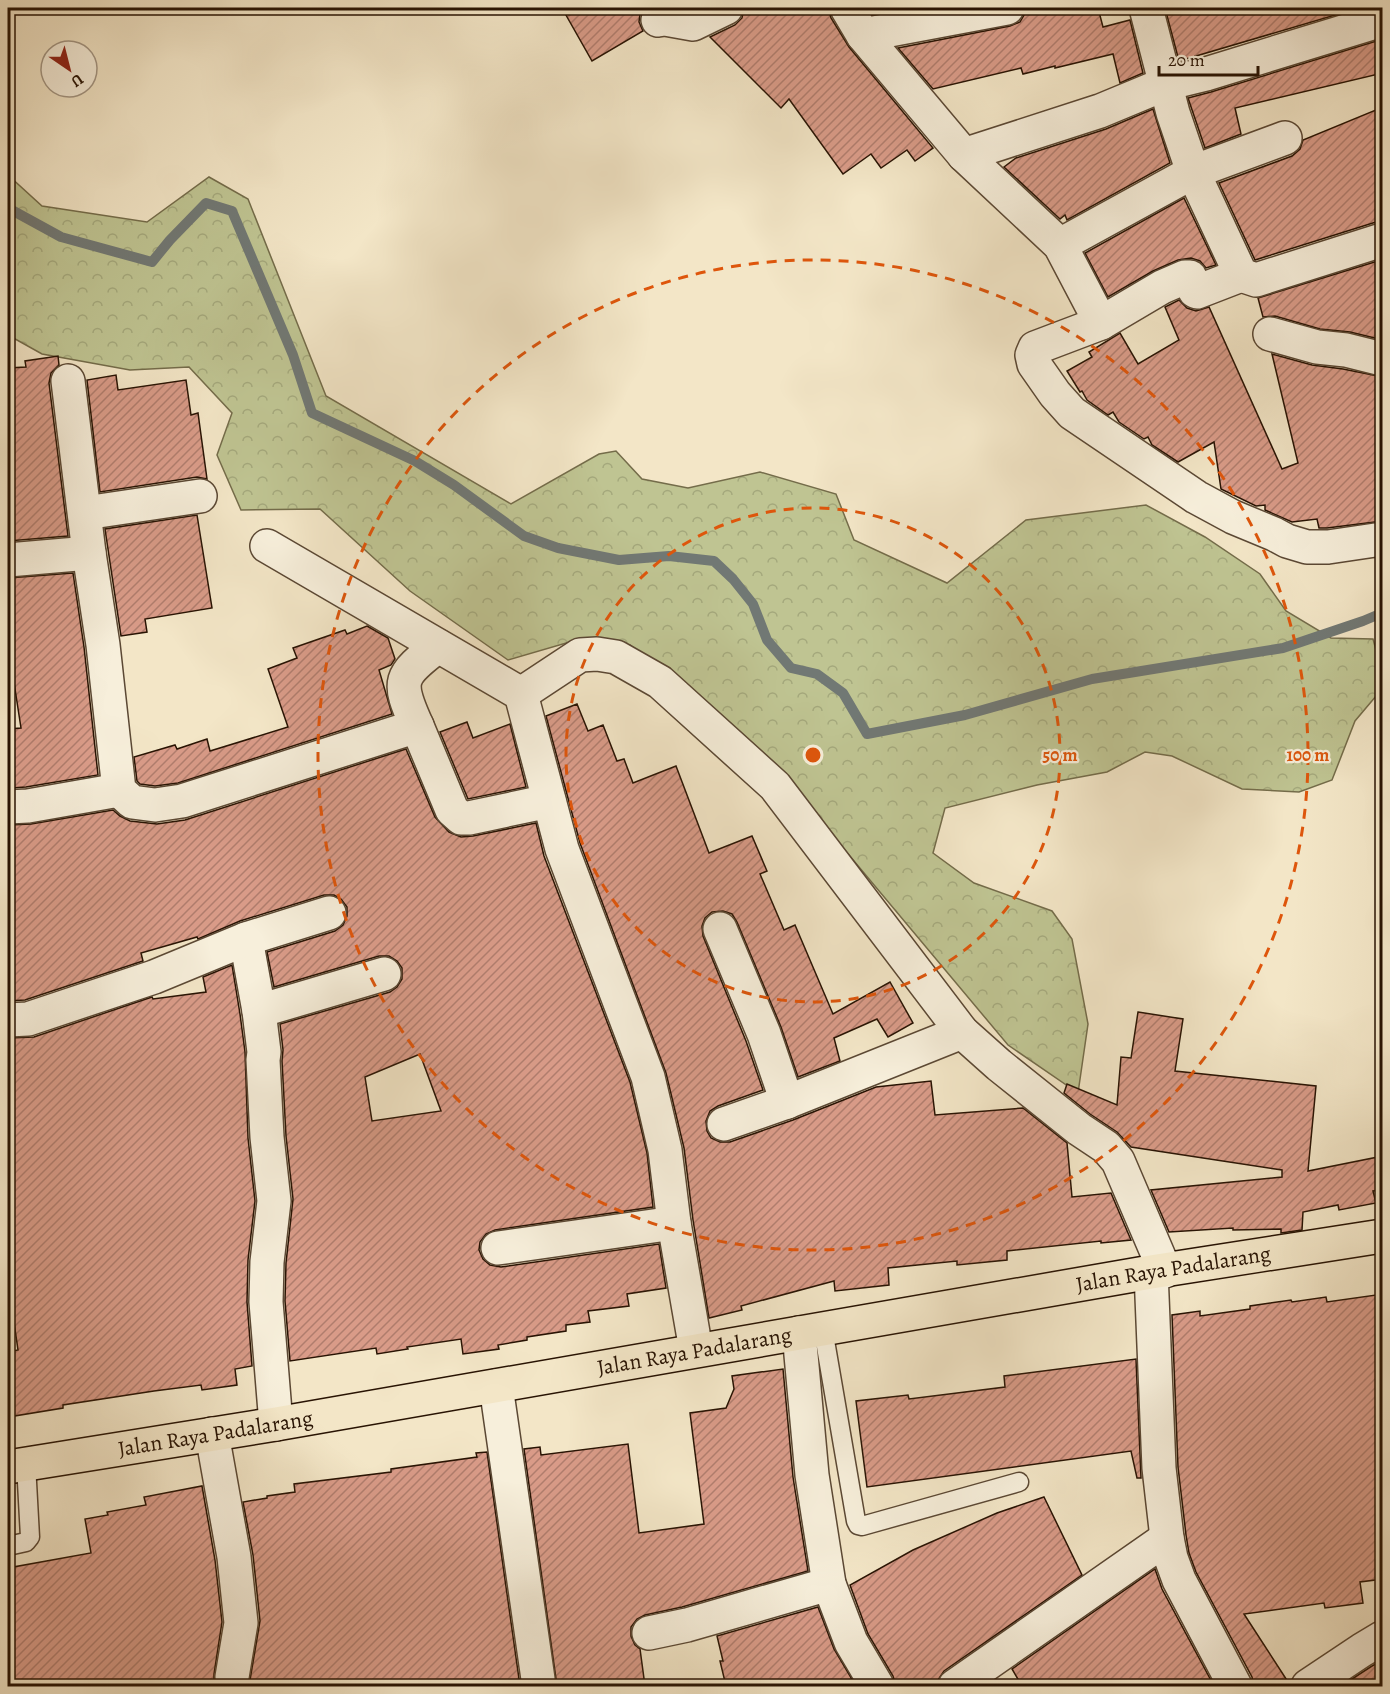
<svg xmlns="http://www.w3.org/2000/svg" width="1390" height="1694" viewBox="0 0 1390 1694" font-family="Alegreya,serif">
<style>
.forest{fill:url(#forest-crowns);stroke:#746c4a;stroke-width:1.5}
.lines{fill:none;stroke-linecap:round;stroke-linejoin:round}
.stream{stroke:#717874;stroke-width:10}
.building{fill:url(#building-hatch);stroke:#281303;stroke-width:1.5;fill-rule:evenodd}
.service-casing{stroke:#5b4834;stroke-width:21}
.minor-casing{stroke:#5b4834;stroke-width:36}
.trunk-casing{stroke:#281303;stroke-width:36}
.service{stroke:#f7efdb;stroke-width:18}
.minor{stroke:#f7efdb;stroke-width:33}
.trunk{stroke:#f3e6c7;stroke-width:33}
.ring{fill:none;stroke:#de560c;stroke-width:3;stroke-dasharray:10 8}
.labels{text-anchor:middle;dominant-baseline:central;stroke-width:4.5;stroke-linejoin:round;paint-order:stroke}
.street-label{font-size:22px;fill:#281303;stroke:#f7efdb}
.centre{fill:#de560c;stroke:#f7efdb;stroke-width:3}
.ring-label{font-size:18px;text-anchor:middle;font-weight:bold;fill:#de560c;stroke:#f7efdb;stroke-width:4.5;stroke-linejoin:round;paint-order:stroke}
</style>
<defs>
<pattern id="forest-crowns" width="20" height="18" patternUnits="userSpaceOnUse" patternTransform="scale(1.5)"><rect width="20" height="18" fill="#bfc492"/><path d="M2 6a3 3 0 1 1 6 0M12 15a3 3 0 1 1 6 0" fill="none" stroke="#a4a87c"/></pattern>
<pattern id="building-hatch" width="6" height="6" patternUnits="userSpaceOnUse" patternTransform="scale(1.5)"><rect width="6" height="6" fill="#d99b88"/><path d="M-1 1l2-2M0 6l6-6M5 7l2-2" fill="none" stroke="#b07d6d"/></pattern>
</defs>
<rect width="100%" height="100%" fill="#f3e6c7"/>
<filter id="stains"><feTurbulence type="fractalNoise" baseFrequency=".00333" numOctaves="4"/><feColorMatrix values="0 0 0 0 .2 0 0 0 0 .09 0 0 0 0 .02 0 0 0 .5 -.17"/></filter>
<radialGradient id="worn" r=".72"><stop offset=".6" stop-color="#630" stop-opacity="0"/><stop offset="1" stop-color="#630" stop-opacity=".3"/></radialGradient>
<!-- forest -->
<polygon class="forest" points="8,175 42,206 147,222 209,177 248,199 326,396 511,504 599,454 616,451 642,479 688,488 760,472 836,494 854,540 947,583 1026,520 1146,505 1205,537 1260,574 1286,611 1331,638 1373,639 1382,672 1382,689 1355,721 1332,780 1299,792 1242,789 1172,756 1145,752 1107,772 1037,785 945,808 933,853 974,883 1052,911 1072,939 1088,1024 1078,1093 1008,1045 818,818 688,694 630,645 573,641 508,660 410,591 320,509 241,510 217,455 232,413 189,367 130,370 42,354 8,335"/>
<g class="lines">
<!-- stream -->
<polyline class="stream" points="8,208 61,237 152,262 170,240 206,203 232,211 293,355 312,413 415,461 454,485 524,536 558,548 619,560 669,556 714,561 733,579 753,604 767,640 791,668 817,674 843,693 867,734 965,715 1092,679 1283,648 1363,621 1382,613"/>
</g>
<!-- building -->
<g class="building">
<polygon points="562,8 645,8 640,14 639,22 643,31 592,61"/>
<polygon points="744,8 828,8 831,18 849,47 933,148 915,161 907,150 881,168 871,154 843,174 789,99 781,108 710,37 735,25 742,18"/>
<polygon points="1025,8 1055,8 1056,14 1083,8 1098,8 1103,27 1130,20 1143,73 1120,83 1113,54 1055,68 1055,66 1023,74 1021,68 933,89 898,48 1010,26 1020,22 1024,15"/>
<polygon points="1165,8 1359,8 1179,61"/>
<polygon points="1383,39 1383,73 1235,108 1241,134 1205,148 1188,98 1211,92"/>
<polygon points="1383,107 1383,222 1376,222 1255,260 1219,183 1292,156 1300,149 1303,140"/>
<polygon points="1153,109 1170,163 1067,220 1065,215 1060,219 1004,167 1016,158 1106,129"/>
<polygon points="1184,198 1216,265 1206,268 1200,261 1191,258 1178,260 1153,271 1108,297 1085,253"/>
<polygon points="1381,260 1383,340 1350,332 1320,329 1275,316 1263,317 1258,298"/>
<polygon points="1179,300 1187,308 1196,311 1209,307 1282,469 1298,463 1272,354 1312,365 1343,369 1383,377 1383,521 1327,528 1319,528 1317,519 1292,522 1265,510 1265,505 1256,506 1221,489 1214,442 1178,462 1152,445 1148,437 1144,439 1119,422 1113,412 1108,415 1087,400 1082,391 1080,392 1067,371 1092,357 1089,352 1120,333 1138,364 1179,340 1165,307"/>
<polygon points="58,356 59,365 51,373 49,383 68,536 8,541 8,368 26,367 25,361"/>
<polygon points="116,375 118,390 186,380 191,415 198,413 207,479 197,477 100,492 87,380"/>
<polygon points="197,515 212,608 145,619 147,632 121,636 105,529"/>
<polygon points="73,573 84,647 98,775 26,787 11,788 8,765 8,729 21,728 11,663 8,664 8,578"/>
<polygon points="367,626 388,638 395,659 391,665 379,670 392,714 178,783 155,786 140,784 137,781 134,757 175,745 177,749 207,739 210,751 288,727 268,669 297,658 293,648 345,630 347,634"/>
<polygon points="577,704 588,731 603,725 617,761 624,759 633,783 676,766 709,853 752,836 767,871 760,874 784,930 795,925 833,1014 890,982 913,1023 888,1037 877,1019 834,1038 840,1061 798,1077 781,1027 737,922 732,914 723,911 712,912 705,918 702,926 703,936 746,1041 763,1090 718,1106 710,1111 706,1121 707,1131 711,1138 720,1142 730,1142 793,1120 876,1087 931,1081 935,1115 1023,1108 1067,1143 1072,1197 1111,1193 1131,1240 1101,1243 1101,1241 1007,1251 1007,1260 957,1265 957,1261 888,1268 889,1285 835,1291 834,1281 741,1306 742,1310 709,1318 693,1220 684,1148 666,1073 580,843 546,716"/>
<polygon points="467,722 473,738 510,724 526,787 468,799 440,732"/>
<path d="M406,749L435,817L449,832L461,837L473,836L536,823L544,856L630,1082L647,1153L653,1207L495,1230L486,1234L480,1242L479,1250L483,1259L490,1265L501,1267L659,1244L666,1288L627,1294L629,1306L588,1311L590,1322L566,1325V1331L527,1337V1340L498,1345L499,1349L463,1354L461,1339L407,1347L408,1349L377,1354L376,1348L290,1361L285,1301L286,1263L293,1199L286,1136L282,1061L283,1050L280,1024L390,992L397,987L402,979V968L397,961L389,956H379L274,987L267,952L335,931L343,925L347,916V907L341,899L334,895H324L240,921L198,939L197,937L141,953L143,961L25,1000L8,1001V825L31,824L113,810L120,816L130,821L157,824L185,820ZM420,1054L441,1111L372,1121L365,1077Z"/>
<polygon points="232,965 240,1014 245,1052 248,1138 255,1201 248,1260 247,1302 252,1366 235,1369 237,1385 202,1390 201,1385 154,1391 63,1405 63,1408 8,1417 8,1352 18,1350 10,1295 8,1296 8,1038 34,1037 152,997 153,999 206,992 203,977"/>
<polygon points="1138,1012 1183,1019 1175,1071 1316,1086 1308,1171 1383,1156 1383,1190 1373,1191 1376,1203 1339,1210 1338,1205 1303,1212 1302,1230 1281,1233 1281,1229 1233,1230 1233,1228 1169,1232 1151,1190 1282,1177 1282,1170 1131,1147 1117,1132 1090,1114 1064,1093 1067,1084 1117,1105 1121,1057 1131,1058"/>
<polygon points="1383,1294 1383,1579 1360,1582 1363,1603 1325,1608 1324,1603 1244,1614 1290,1685 1289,1686 1254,1686 1252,1677 1196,1572 1189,1553 1186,1535 1178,1467 1172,1315 1200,1311 1200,1316 1250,1309 1250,1306 1291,1300 1292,1302 1326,1297 1327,1302"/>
<polygon points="1136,1359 1141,1478 1137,1478 1131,1451 867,1487 856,1401 908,1395 909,1399 1005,1387 1004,1376"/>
<polygon points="783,1369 793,1477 808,1571 682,1607 645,1615 637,1619 631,1627 631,1636 635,1645 640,1649 645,1686 557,1686 524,1449 540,1447 541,1455 628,1444 639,1533 704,1524 690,1413 726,1408 734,1389 732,1376"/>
<polygon points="487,1452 520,1686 248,1686 250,1680 260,1621 253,1555 243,1502 267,1498 267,1496 295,1492 294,1484 391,1472 391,1469 477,1457 476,1453"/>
<polygon points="202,1486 215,1560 222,1622 214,1674 214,1683 216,1686 158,1686 158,1682 138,1686 8,1686 8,1568 91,1553 85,1519 108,1515 107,1512 146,1505 144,1497"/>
<polygon points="1044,1497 1082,1575 944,1671 938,1680 926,1686 896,1686 893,1676 868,1634 850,1585 913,1550 997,1513"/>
<polygon points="1155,1569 1162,1589 1214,1686 1022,1686 1012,1669"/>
<polygon points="818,1607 834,1649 856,1686 726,1686 720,1661 723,1661 717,1636"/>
<polygon points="1383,1660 1383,1686 1341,1686 1372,1666"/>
</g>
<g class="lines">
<defs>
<g id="service">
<polyline points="823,1329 856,1521 858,1525 862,1526 1019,1482"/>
<polyline points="8,1546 26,1542 30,1537 26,1464"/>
</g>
<g id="minor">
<polyline points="847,8 863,35 964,155 1060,245 1101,323"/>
<polyline points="1146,8 1173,113 1193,172 1241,275 1256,280 1382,240"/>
<polyline points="658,20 665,19 693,24 726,8"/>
<polyline points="863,35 1007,8"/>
<polyline points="964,155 1100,111 1165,84 1206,74 1382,20"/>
<polyline points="1060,245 1193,172 1285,138"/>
<polyline points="1241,275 1197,292 1195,291 1190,277 1185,277 1162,287 1101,323 1035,348 1032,355 1034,364 1055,394 1072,413 1196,497 1233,517 1274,534 1287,541 1307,547 1328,547 1382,539"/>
<polyline points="1270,334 1317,347 1346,350 1382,359"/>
<path d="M68,381L89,553L103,645L119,790L132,802L155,805L182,801L417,726C396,680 399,676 438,646"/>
<polyline points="85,513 200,496"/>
<polyline points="267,546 521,694 562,849 648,1077 665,1150 674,1223 696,1350"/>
<polyline points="8,560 89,553"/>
<polyline points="521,694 580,655 597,654 616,657 660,682 775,786 962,1032 999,1065 1079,1129 1106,1147 1118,1161 1165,1271"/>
<polyline points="417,726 452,810 461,818 469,818 549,801"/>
<polyline points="8,807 28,806 119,790"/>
<polyline points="720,929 764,1034 787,1102"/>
<polyline points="246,939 259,1011 264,1052 263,1060 267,1137 274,1201 267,1262 266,1302 276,1424"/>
<polyline points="259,1011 384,974"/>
<polyline points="8,1020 28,1019 154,977 246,939 329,913"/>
<polyline points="724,1124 787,1102 962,1032"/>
<polyline points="498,1248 674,1223"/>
<polyline points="1151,1272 1159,1468 1167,1538 1171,1558 1179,1580 1235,1686"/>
<polyline points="799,1333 812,1475 829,1584 851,1642 877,1686"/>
<polyline points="496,1386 539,1686"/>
<polyline points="212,1434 234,1557 241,1623 232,1677"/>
<polyline points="649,1633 687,1625 829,1584"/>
<polyline points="955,1686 1167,1538"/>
<polyline points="1308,1686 1362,1650 1382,1638"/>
</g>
<g id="trunk">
<path id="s1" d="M8,1467L276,1424L1151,1272L1382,1236"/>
</g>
</defs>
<!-- service casing -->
<use href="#service" class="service-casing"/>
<!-- minor casing -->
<use href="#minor" class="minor-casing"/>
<!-- trunk casing -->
<use href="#trunk" class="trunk-casing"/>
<!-- service -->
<use href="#service" class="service"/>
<!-- minor -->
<use href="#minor" class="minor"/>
<!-- trunk -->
<use href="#trunk" class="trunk"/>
</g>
<!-- distance rings -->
<g class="ring">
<circle cx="813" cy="755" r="247"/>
<circle cx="813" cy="755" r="495"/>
</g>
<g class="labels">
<!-- street labels -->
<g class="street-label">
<text stroke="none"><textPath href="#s1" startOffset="1182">Jalan Raya Padalarang</textPath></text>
<text stroke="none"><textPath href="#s1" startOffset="696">Jalan Raya Padalarang</textPath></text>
<text stroke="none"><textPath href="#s1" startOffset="210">Jalan Raya Padalarang</textPath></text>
</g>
</g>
<circle cx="813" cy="755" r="9" class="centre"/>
<g class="ring-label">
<text x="1060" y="761">50 m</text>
<text x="1308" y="761">100 m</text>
</g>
<!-- margin -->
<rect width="1390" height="1694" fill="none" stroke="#f3e6c7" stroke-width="30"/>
<rect x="9" y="9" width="1372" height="1676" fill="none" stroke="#281303" stroke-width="3"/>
<rect x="15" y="15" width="1360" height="1664" fill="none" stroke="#281303" stroke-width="1.5"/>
<!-- north arrow -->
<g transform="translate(69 69) rotate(145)"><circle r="28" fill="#f7efdb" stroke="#a49785" stroke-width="1.5"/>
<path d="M0-4.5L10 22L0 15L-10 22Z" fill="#8f2418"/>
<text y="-9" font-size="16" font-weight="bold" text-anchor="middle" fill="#281303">U</text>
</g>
<!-- scale -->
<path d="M1159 66v9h99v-9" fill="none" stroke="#281303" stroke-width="3"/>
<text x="1168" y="66" font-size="18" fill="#281303" stroke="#f7efdb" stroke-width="4.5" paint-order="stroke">20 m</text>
<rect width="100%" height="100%" filter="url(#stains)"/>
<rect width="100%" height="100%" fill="url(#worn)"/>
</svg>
